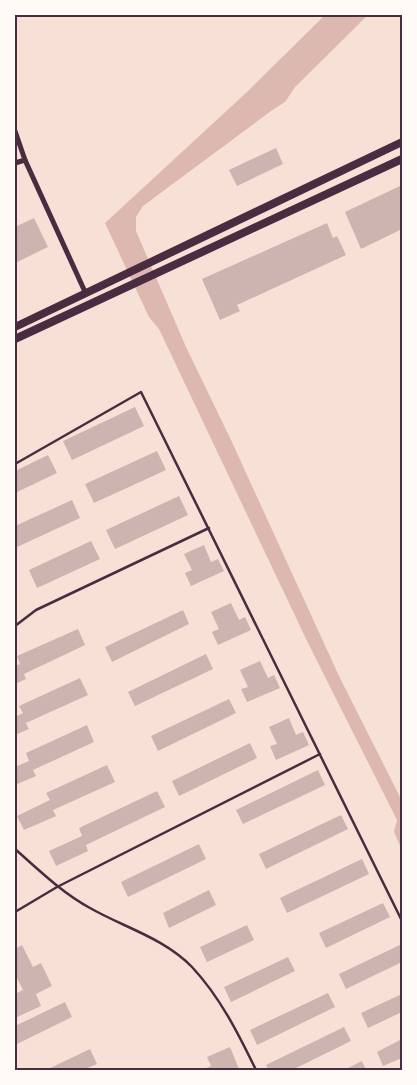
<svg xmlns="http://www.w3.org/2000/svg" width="417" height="1085" viewBox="0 0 417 1085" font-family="Lora,serif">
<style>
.water{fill:#dcb8b0}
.building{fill:#ccb4b1}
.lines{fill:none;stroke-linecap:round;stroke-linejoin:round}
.service{stroke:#4a2c40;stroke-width:2.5}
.minor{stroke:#4a2c40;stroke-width:5}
.secondary{stroke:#4a2c40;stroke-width:8}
.neatline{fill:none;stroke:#4a2c40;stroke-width:2}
</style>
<rect width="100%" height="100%" fill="#f7e1d7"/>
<!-- water -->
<polygon class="water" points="325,15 368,15 295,87 285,102 271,111 143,206 136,217 136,231 186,347 231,440 339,676 402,801 402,850 394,832 397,820 307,641 159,329 149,317 105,223 247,92"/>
<!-- building -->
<g class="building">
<polygon points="276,148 283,164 237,186 229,170"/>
<polygon points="402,185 402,229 361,249 345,212"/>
<polygon points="34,218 48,247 15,263 15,227"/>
<polygon points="327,223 333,238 337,236 346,255 237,305 240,311 220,320 202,279"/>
<polygon points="135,407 144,426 72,460 63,441"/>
<polygon points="157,451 166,470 94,503 85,484"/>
<polygon points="48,455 57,473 15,493 15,471"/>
<polygon points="179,496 188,515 115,549 106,530"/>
<polygon points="72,500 80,518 17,547 15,542 15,526"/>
<polygon points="91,541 100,559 37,588 29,570"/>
<polygon points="204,545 211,562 218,559 224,571 191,586 185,573 192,570 184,554"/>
<polygon points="231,603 239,620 245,617 251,630 218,645 212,632 219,629 211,612"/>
<polygon points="183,610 189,624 112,662 105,647"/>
<polygon points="78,629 85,645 24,674 26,679 15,684 15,666 20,664 17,656"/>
<polygon points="206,654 213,669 135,706 128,692"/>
<polygon points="260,661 268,678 274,675 280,688 247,702 241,689 248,687 240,670"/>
<polygon points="80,678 88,695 26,723 29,729 15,735 15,717 23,713 19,706"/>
<polygon points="229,699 236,713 158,751 151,736"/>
<polygon points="289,718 296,735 303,732 309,745 276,760 270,746 277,744 269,727"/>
<polygon points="87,725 94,742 33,770 36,776 15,785 15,767 29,761 26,753"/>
<polygon points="250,743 257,758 179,796 172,781"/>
<polygon points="107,765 115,782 53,810 56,816 24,830 17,816 50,800 46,793"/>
<polygon points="318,770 325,785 243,824 236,810"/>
<polygon points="157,791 165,807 86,845 88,851 56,866 49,851 82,836 79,828"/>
<polygon points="341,815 348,829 266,869 259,854"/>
<polygon points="199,844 206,859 128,897 121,882"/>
<polygon points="362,859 369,874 287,913 280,898"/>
<polygon points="209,890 216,905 169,928 163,913"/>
<polygon points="383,903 390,917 326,948 319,933"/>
<polygon points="247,925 254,940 207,962 200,947"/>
<polygon points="402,944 402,962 346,989 339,974"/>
<polygon points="22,945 33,967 41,963 52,986 36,994 41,1006 15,1018 15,994 23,990 15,974 15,949"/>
<polygon points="288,957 295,971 231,1002 224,987"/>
<polygon points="328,993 335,1007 257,1045 250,1030"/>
<polygon points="402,994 402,1012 368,1028 361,1013"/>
<polygon points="65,1002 72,1017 15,1045 15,1026"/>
<polygon points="344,1027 351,1041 292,1070 269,1070 266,1065"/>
<polygon points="402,1039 402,1058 383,1066 377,1052"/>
<polygon points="230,1047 239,1069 202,1070 211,1066 207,1057"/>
<polygon points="90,1049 97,1064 83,1070 46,1070"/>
<polygon points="362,1061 366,1070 344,1070"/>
</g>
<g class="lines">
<!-- service -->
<g class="service">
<polyline points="15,464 141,392 402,921"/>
<polyline points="15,626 36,610 209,528"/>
<path d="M15,849C39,870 61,892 90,908C123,927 164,938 192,967C220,997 238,1033 256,1070"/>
<polyline points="15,912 57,887 320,754"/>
</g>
<!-- minor -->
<g class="minor">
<polyline points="15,131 25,160 86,294"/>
<polyline points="15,163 25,160"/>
</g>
<!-- secondary -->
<g class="secondary">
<polyline points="15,327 402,142"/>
<polyline points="15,339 402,159"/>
</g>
</g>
<!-- border -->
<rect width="417" height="1085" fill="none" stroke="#fffaf5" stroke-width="32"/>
<rect x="16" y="16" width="385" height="1053" class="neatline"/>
</svg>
